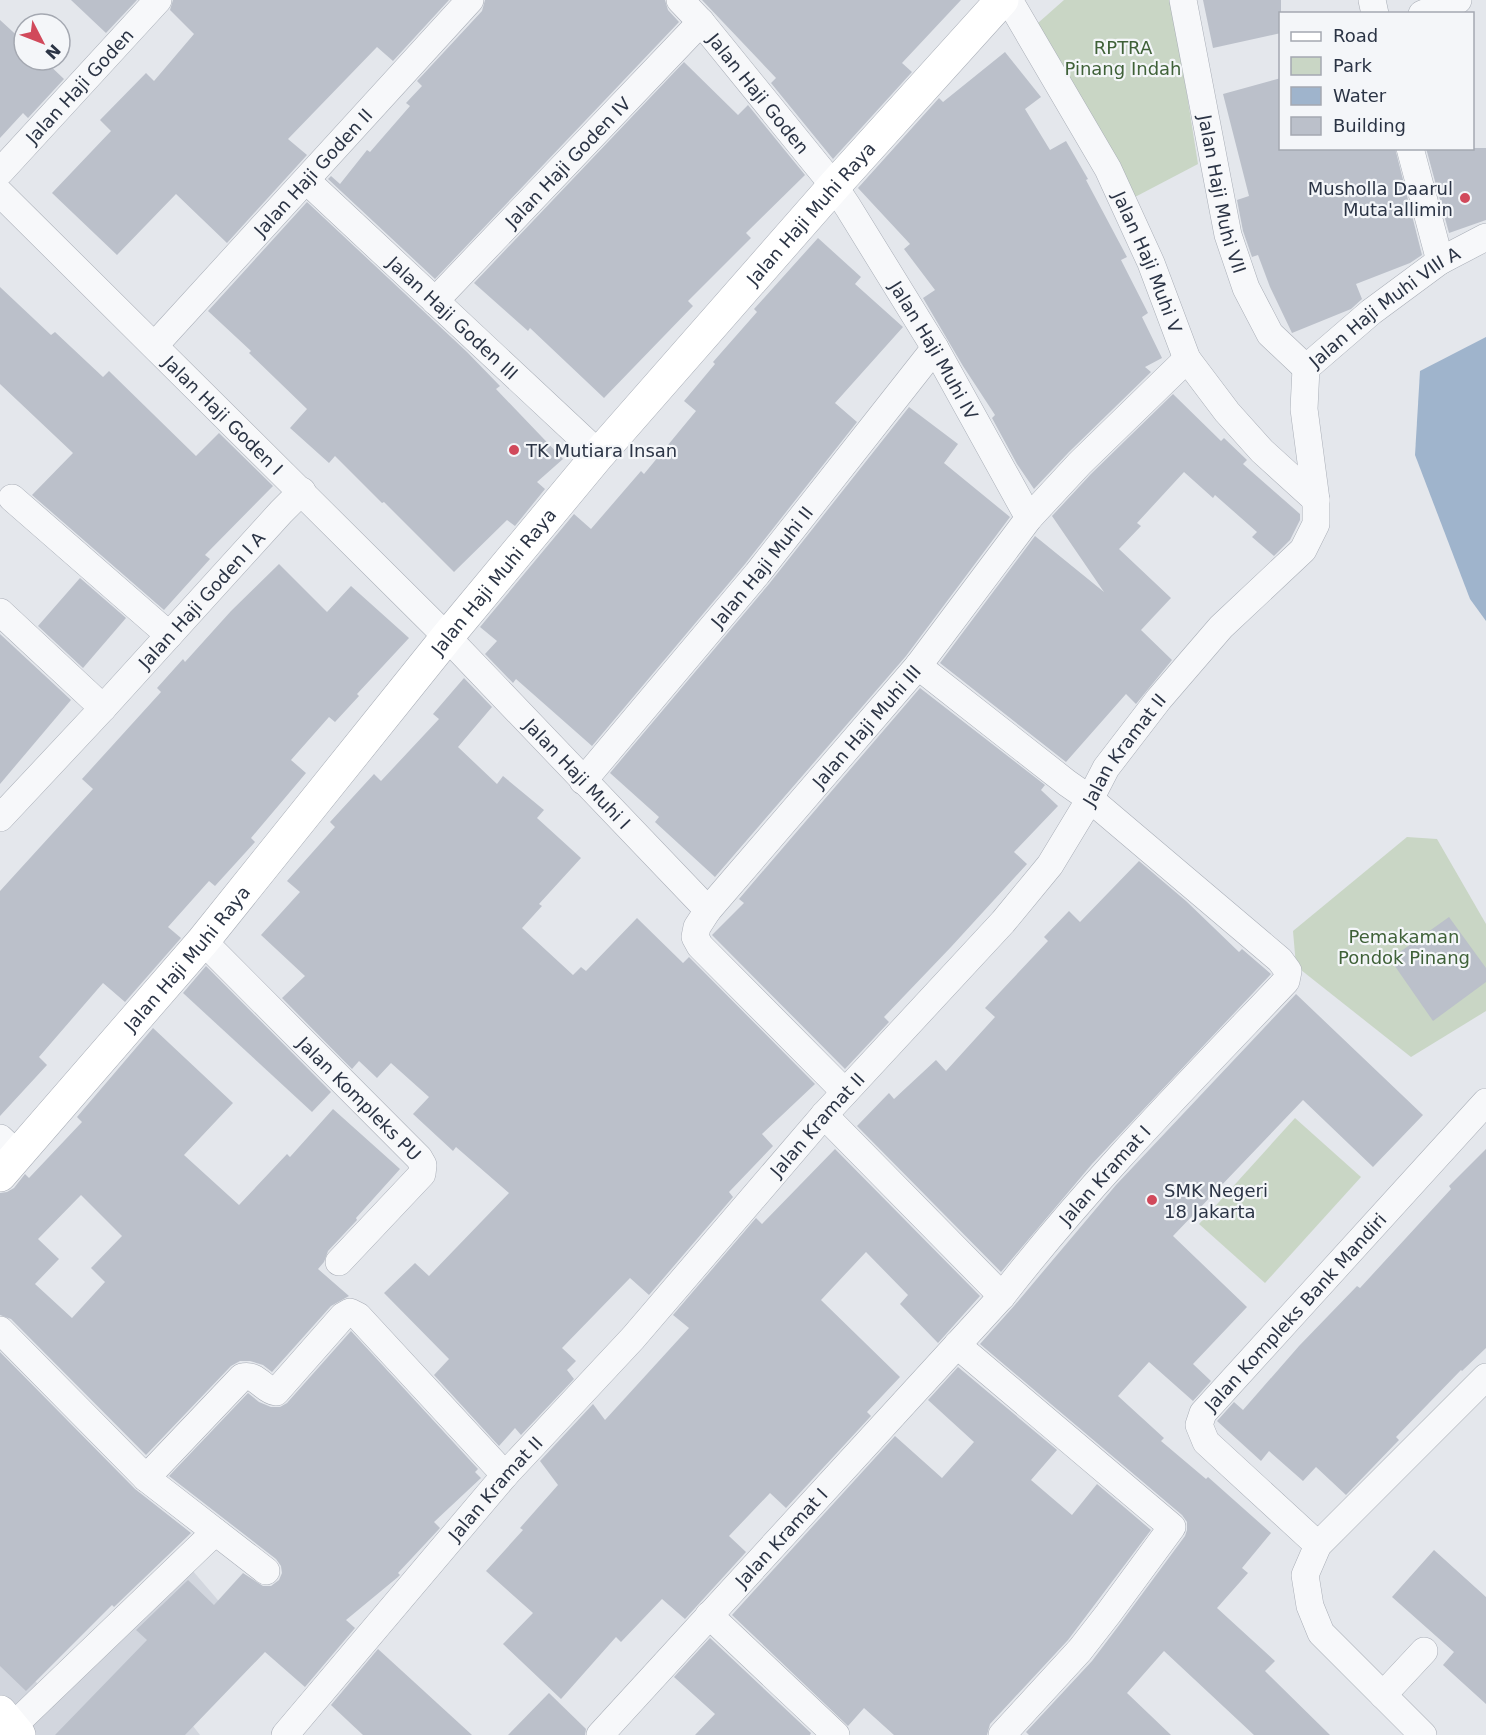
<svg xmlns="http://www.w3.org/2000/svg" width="1486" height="1735" viewBox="0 0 1486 1735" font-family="'DejaVu Sans',sans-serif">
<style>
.built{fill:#d2d6de}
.green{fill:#c9d6c5}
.water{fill:#9fb4cc}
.building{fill:#bbc0ca;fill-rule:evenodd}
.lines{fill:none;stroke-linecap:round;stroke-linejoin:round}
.street-casing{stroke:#a9aeb7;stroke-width:28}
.secondary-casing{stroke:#a9aeb7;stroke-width:34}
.street{stroke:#f7f8fa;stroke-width:27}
.secondary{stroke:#fff;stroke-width:33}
.poi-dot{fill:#d1495b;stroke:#f4f6f9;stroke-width:2}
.labels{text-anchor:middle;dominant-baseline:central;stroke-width:4.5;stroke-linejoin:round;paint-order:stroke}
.park-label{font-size:18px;fill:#3f6138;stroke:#f4f6f9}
.street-label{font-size:18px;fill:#2b3445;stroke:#f4f6f9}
.poi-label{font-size:18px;fill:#2b3445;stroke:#f4f6f9;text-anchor:start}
</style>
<rect width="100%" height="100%" fill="#e4e7ec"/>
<!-- built -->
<polygon class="built" points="192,1570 247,1634 182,1712 200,1735 0,1735 0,1646 53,1699"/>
<!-- green -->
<g class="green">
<polygon points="1064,0 1172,0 1198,164 1135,197 1038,23"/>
<polygon points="1407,837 1437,839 1486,924 1486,1011 1411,1057 1296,966 1293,931"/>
<polygon points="1295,1118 1361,1177 1265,1283 1199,1224"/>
</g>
<!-- water -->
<polygon class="water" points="1486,337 1486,621 1470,599 1415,455 1420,371"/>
<!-- building -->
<g class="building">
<polygon points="71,0 137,0 106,33"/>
<polygon points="173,0 449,0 393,61 377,47 288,139 307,155 227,243 176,194 117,255 52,193 111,131 100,120 146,73 154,81 194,34 170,10"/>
<polygon points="485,0 665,0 668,10 679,22 435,279 328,179 331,176 340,184 367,150 370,152 410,106 406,103 422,86 417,81 482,11"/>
<polygon points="702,0 961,0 902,63 912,72 833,159 771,83 776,78"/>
<polygon points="1203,0 1281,0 1281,33 1213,48"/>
<polygon points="0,20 24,42 24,60 44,60 64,79 28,118 23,113 0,138"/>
<polygon points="1005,52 1041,97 1025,109 1050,150 1066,141 1088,179 1086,180 1127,257 1121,260 1148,313 1142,317 1162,358 1145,367 1151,372 1069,452 1034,489 1017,464 992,418 995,415 963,366 923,298 935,290 904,249 910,244 858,188 939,98 943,102"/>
<polygon points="684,62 738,115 748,105 805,175 746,233 751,238 688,301 693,306 604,398 530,328 528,331 474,283"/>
<polygon points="1281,78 1281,148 1395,148 1422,255 1410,263 1356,284 1362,299 1351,309 1292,333 1270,287 1258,255 1252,257 1243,231 1237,200 1249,196 1223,94"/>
<polygon points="1426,148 1486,148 1486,220 1449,233"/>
<polygon points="307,202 467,352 500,386 496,389 563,459 537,482 545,489 515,526 507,520 454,572 384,502 382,503 335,456 329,463 290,428 307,409 249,353 251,351 208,311"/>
<polygon points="818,238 861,277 855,284 903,327 835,403 857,422 745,564 592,746 516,679 513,683 485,654 497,641 480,627 574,514 591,529 641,471 644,474 696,411 684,401 715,364 713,362 757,312 754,309"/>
<polygon points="0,287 51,335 55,332 103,377 109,371 196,456 219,433 273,486 205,555 210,559 164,610 32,495 73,453 0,384"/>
<polygon points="1173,394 1221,441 1224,438 1247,460 1243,464 1300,514 1300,520 1290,540 1274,556 1252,537 1257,532 1215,495 1213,498 1184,472 1137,523 1141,526 1119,549 1171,598 1141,630 1172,660 1136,704 1126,694 1066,762 940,663 1035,536 1104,592 1052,516 1091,474"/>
<polygon points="909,407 958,444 944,463 1010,517 906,656 715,877 655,822 659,817 610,773 769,584"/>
<polygon points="279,564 327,612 351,586 409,638 357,694 359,696 335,722 329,717 291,760 306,773 251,838 255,842 215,886 209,881 168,927 181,938 125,1002 103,983 39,1057 47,1065 0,1116 0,891 93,789 82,779 161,692 157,688 183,659 185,662 231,611"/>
<polygon points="80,578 126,618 83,668 38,626"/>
<polygon points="0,634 71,700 0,784"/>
<polygon points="464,678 492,707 458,747 497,784 503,776 544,810 537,818 581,858 539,904 542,906 522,928 573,975 581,967 586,971 637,918 683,963 689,957 815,1084 762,1134 773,1146 729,1192 733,1197 649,1295 630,1278 562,1348 576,1361 567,1370 574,1379 521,1435 515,1428 499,1446 434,1375 449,1359 384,1293 415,1263 429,1276 509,1193 456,1147 453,1151 413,1114 429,1097 391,1063 377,1078 359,1061 352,1069 282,998 305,976 261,935 300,892 287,881 335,827 330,822 374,774 381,781 439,719 433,714"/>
<polygon points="920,688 1045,785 1041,790 1058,806 1014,852 1027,864 951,947 884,1017 889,1022 845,1069 712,935 744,903 739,899"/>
<polygon points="1139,861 1186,901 1239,952 1242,949 1271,974 1092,1164 1001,1272 857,1126 889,1093 894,1099 936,1060 946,1071 995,1017 985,1008 1048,941 1044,937 1069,911 1080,922"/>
<polygon points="1449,917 1486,968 1486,982 1433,1021 1390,959"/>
<polygon points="206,966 331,1092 312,1112 183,993"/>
<polygon points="1296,994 1423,1115 1373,1167 1303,1100 1173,1236 1247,1307 1193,1364 1211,1381 1193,1401 1149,1362 1118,1396 1164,1438 1161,1441 1206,1479 1208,1477 1271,1533 1242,1568 1248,1573 1217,1608 1275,1661 1265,1671 1330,1735 1254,1735 1164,1651 1127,1693 1171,1735 1029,1735 1026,1732 1092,1661 1120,1624 1185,1536 1187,1530 1187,1522 1182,1515 980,1344 1014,1306 1116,1185"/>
<path d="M153,1028L233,1103L184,1155L239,1205L287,1154L290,1157L333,1109L400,1169L356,1218L357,1220L328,1251L324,1262L318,1269L349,1296L331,1306L272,1372L263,1365L250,1361H240L231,1366L146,1455L11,1319L0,1315V1193L7,1192L14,1188L25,1174L29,1178L82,1122L77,1117ZM81,1195L122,1236L91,1268L105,1282L72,1318L35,1284L59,1259L38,1239Z"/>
<polygon points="835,1149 980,1296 938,1343 900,1304 908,1295 866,1252 821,1300 900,1377 867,1412 871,1416 786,1508 770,1493 729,1536 746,1552 685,1619 662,1599 621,1642 616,1637 561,1699 503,1644 533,1613 486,1571 523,1530 520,1528 558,1485 540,1461 593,1404 605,1420 689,1328 673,1315 756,1218 762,1224"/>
<polygon points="1486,1149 1486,1348 1462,1371 1461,1370 1396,1437 1399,1440 1346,1495 1316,1467 1303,1481 1269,1451 1261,1461 1217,1421 1234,1402 1243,1410 1299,1346 1357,1286 1360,1288 1451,1189 1449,1186"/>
<polygon points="351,1331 478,1469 475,1472 481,1478 434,1522 440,1528 398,1573 400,1575 398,1577 346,1620 355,1628 305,1687 265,1652 185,1735 55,1735 147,1640 136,1630 188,1580 214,1605 243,1573 263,1586 271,1586 279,1580 282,1573 281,1566 276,1559 169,1476 248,1393 259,1402 271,1407 280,1407 287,1403"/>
<polygon points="0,1352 135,1489 191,1533 114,1607 112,1605 26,1691 0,1666"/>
<polygon points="958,1367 1057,1450 1031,1480 1072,1515 1097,1484 1151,1530 1068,1640 990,1724 987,1735 894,1735 864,1708 848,1726 732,1615 895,1436 942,1478 974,1442 928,1400"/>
<polygon points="1434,1550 1486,1597 1486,1704 1443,1665 1454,1652 1392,1597"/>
<polygon points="710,1638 811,1733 810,1735 695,1735 715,1714 674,1677"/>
<polygon points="378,1649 472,1735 363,1735 331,1705"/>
<polygon points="549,1693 586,1729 585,1735 508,1735"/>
</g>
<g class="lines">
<defs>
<g id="street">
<path id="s1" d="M680,0L701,22L834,186L848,207L935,348L1029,518"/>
<path id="s2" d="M1009,0L1108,169L1151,263L1187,359L1227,412L1262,451L1316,500"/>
<path id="s3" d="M1183,0L1228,235L1246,288L1270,334L1306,368"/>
<polyline points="1372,0 1375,14"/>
<polyline points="1422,14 1458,0"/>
<polyline points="1410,148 1440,261"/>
<path id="s4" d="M0,172L158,0"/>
<path id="s5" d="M307,181L599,454"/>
<path id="s6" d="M0,193L447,637L708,910"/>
<path id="s7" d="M435,301L701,22"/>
<path id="s8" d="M155,345L470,0"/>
<polyline points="12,498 169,635"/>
<polyline points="0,612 103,708"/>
<path id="s9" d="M583,781L757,574L935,348"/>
<path id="s10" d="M0,818L103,708L281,512L302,491"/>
<path id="s11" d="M203,941L419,1158L423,1165L422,1174L339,1262"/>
<path id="s12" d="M845,1092L700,946L695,937L697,927L708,910L918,666L1029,518L1080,463L1187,359"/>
<polyline points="824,1115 1002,1296"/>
<polyline points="0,1138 18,1155"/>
<polyline points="0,1330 146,1478 266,1571"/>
<polyline points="957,1345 1172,1527 1108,1614 1080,1650 1002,1735"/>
<path d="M146,1478L242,1377C257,1373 263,1390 276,1392L343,1316L350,1312L358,1316L505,1475"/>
<path id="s13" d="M1318,1545L1206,1442L1199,1425L1203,1413L1486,1102"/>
<polyline points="709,1615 836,1735"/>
<polyline points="1383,1695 1424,1651"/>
<polyline points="12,1727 215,1532"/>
<path id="s14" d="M285,1735L505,1475L633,1338L824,1115L1003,922L1050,865L1090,799L1106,768L1159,699L1221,627L1303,550L1316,524V500L1304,409L1306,368L1371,312L1440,261L1486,237"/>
<path id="s15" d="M600,1735L1002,1296C1089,1184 1188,1084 1286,981L1288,971L1280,960L1090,799L1067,783L918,666"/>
<polyline points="1423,1735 1321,1633 1310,1606 1305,1575 1318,1545 1486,1377"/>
</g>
<g id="secondary">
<path id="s16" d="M0,1175L203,941L447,637L599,454L834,186L1002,0"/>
<polyline points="0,1712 19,1735"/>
</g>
</defs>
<!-- street casing -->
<use href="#street" class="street-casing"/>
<!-- secondary casing -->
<use href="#secondary" class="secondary-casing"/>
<!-- street -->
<use href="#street" class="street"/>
<!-- secondary -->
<use href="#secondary" class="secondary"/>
</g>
<!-- markers -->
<g class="poi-dot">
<circle cx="1465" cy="198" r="6"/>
<circle cx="514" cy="450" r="6"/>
<circle cx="1152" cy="1200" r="6"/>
</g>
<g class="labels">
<!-- park labels -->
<g class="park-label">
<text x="1123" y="47">RPTRA<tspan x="1123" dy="21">Pinang Indah</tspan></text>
<text x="1404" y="936">Pemakaman<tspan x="1404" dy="21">Pondok Pinang</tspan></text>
</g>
<!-- street labels -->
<g class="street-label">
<text stroke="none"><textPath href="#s4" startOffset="117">Jalan Haji Goden</textPath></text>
<text stroke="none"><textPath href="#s1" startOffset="122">Jalan Haji Goden</textPath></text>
<text stroke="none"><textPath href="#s7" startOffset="192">Jalan Haji Goden IV</textPath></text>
<text stroke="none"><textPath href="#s8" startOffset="234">Jalan Haji Goden II</textPath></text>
<text stroke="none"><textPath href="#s3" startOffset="198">Jalan Haji Muhi VII</textPath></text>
<text stroke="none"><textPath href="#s16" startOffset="1258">Jalan Haji Muhi Raya</textPath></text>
<text stroke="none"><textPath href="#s2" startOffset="297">Jalan Haji Muhi V</textPath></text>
<text stroke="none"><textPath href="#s14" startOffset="1851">Jalan Haji Muhi VIII A</textPath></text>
<text stroke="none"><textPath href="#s5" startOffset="200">Jalan Haji Goden III</textPath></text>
<text stroke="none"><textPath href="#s1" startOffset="434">Jalan Haji Muhi IV</textPath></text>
<text stroke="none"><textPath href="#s6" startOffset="315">Jalan Haji Goden I</textPath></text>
<text stroke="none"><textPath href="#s9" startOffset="279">Jalan Haji Muhi II</textPath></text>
<text stroke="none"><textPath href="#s16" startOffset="772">Jalan Haji Muhi Raya</textPath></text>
<text stroke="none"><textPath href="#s10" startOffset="297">Jalan Haji Goden I A</textPath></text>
<text stroke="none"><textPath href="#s12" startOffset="489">Jalan Haji Muhi III</textPath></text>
<text stroke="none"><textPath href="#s14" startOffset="1296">Jalan Kramat II</textPath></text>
<text stroke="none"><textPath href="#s6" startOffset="819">Jalan Haji Muhi I</textPath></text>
<text stroke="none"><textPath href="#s16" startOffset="286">Jalan Haji Muhi Raya</textPath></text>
<text stroke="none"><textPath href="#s11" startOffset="222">Jalan Kompleks PU</textPath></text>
<text stroke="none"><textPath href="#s14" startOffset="810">Jalan Kramat II</textPath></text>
<text stroke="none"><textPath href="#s15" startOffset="754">Jalan Kramat I</textPath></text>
<text stroke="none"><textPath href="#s13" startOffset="320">Jalan Kompleks Bank Mandiri</textPath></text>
<text stroke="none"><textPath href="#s14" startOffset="324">Jalan Kramat II</textPath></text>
<text stroke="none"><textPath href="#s15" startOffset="268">Jalan Kramat I</textPath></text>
</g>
<!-- poi labels -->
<g class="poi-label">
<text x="1453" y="188" text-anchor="end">Musholla Daarul<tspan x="1453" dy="21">Muta'allimin</tspan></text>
<text x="526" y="450">TK Mutiara Insan</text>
<text x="1164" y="1190">SMK Negeri<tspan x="1164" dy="21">18 Jakarta</tspan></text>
</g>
</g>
<!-- legend -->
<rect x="1279" y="12" width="195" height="138" fill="#f4f6f9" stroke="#a4a8b1" stroke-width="1.5"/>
<rect x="1291" y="32" width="30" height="9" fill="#ffffff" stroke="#a4a8b1" stroke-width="1.5"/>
<text x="1333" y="42" font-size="18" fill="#2b3445">Road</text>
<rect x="1291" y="57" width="30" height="18" fill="#c9d6c5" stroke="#a4a8b1" stroke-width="1.5"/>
<text x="1333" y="72" font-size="18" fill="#2b3445">Park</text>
<rect x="1291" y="87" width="30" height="18" fill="#9fb4cc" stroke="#a4a8b1" stroke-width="1.5"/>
<text x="1333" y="102" font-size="18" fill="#2b3445">Water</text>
<rect x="1291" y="117" width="30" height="18" fill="#bbc0ca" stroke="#a4a8b1" stroke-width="1.5"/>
<text x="1333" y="132" font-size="18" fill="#2b3445">Building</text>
<!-- north arrow -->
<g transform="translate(42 42) rotate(132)"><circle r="28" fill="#f4f6f9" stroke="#a4a8b1" stroke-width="1.5"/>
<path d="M0-4.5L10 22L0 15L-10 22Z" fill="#d1495b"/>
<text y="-9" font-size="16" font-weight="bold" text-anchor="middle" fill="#2b3445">N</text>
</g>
</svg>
